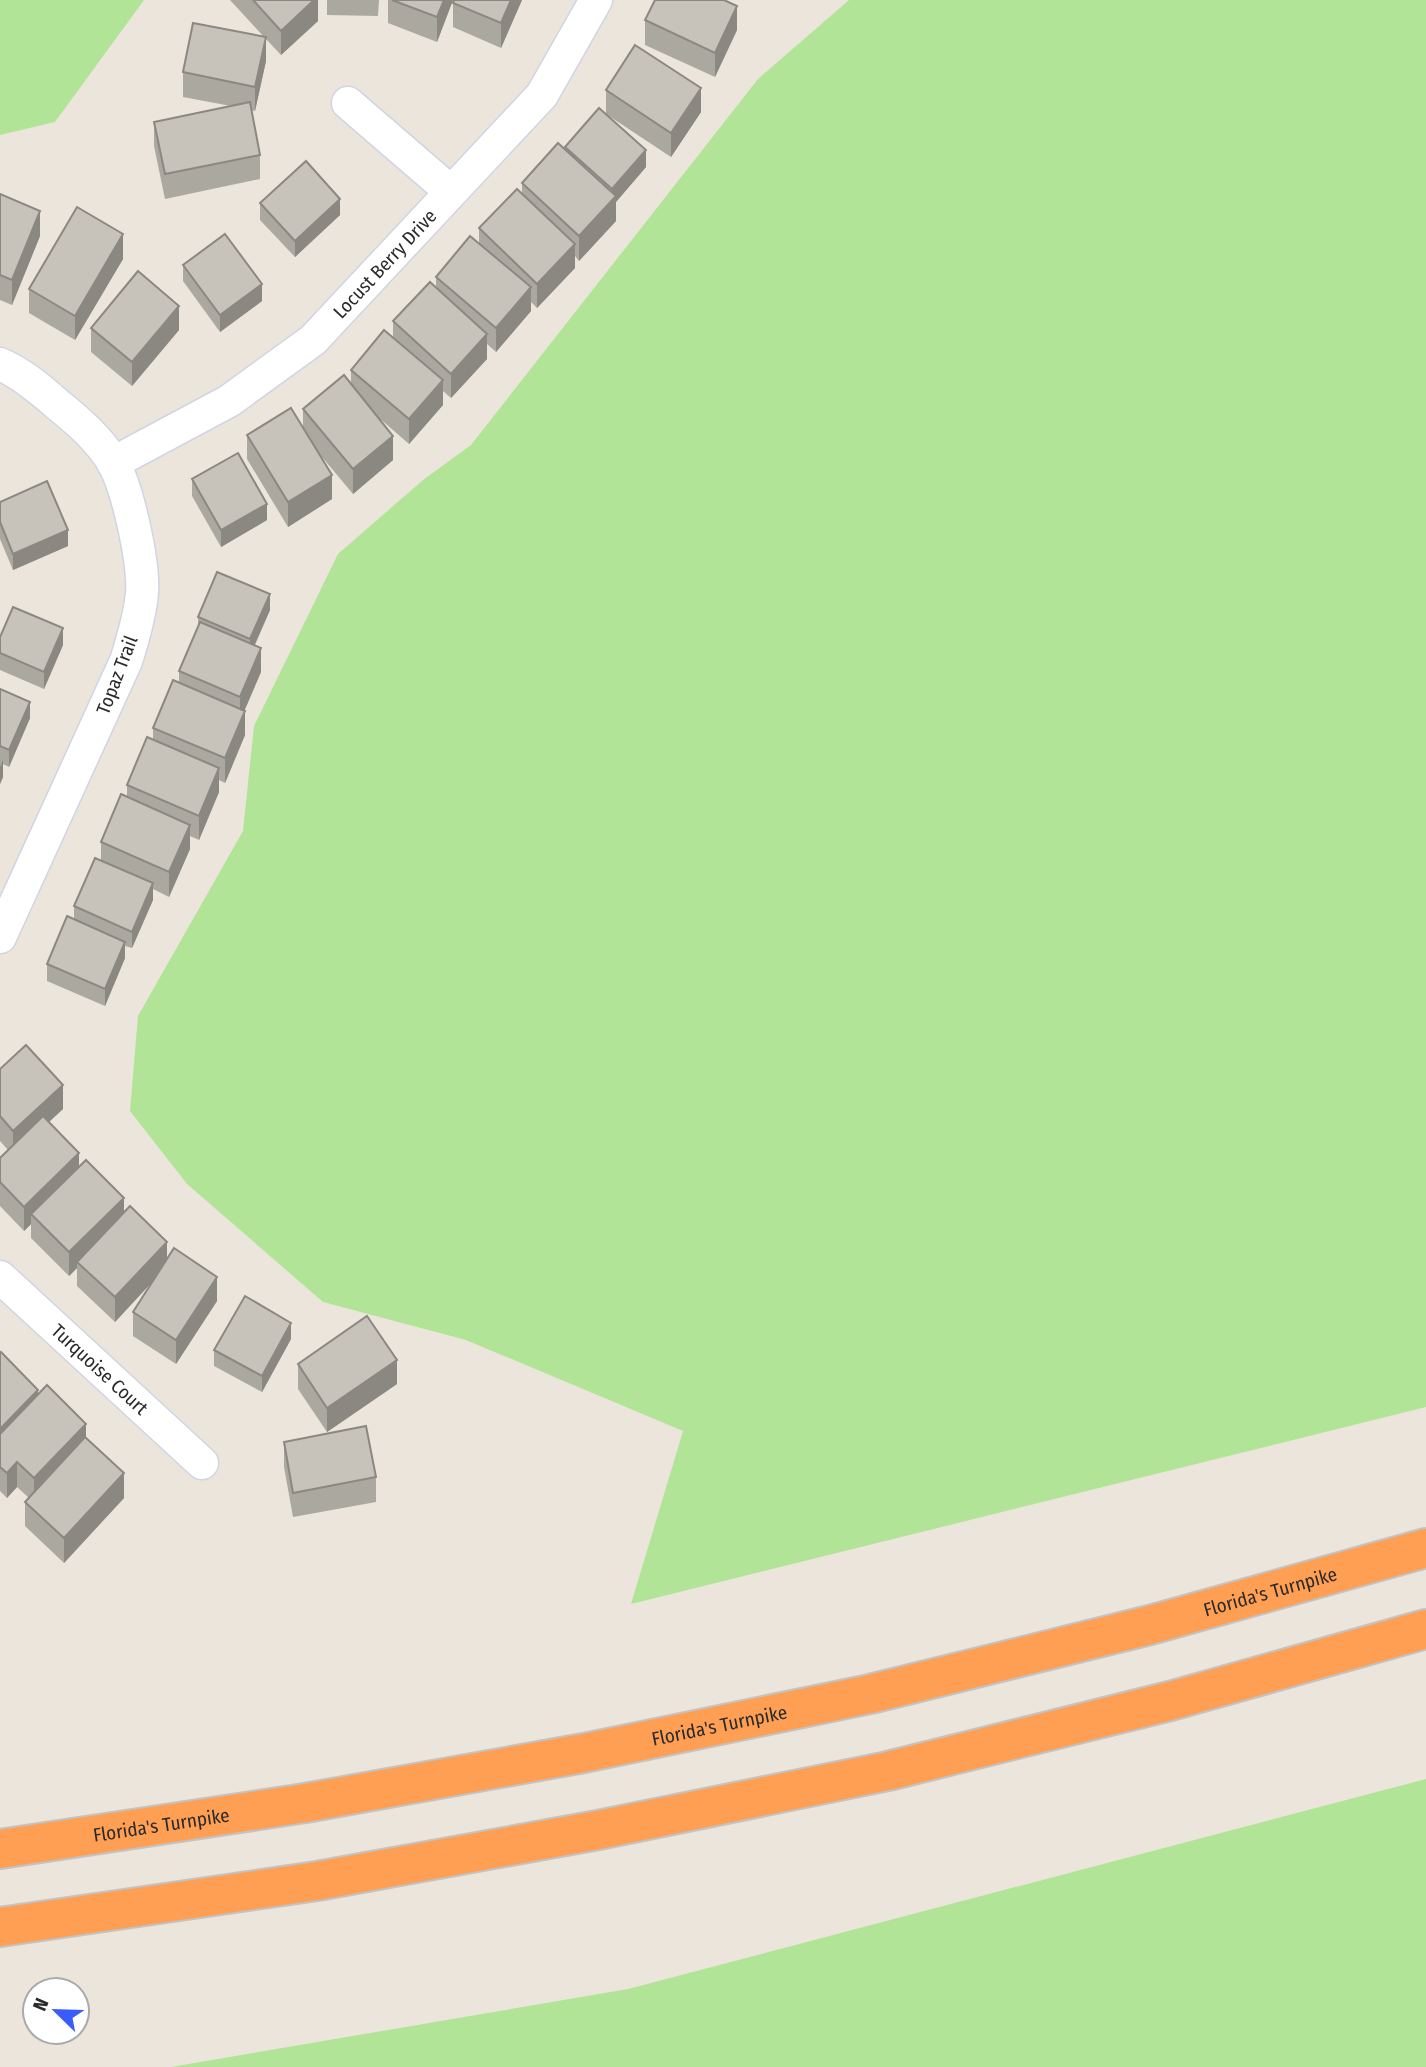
<svg xmlns="http://www.w3.org/2000/svg" width="1426" height="2067" viewBox="0 0 1426 2067" font-family="'Fira Sans Condensed',sans-serif">
<style>
.green{fill:#b1e497}
.lines{fill:none;stroke-linecap:round;stroke-linejoin:round}
.minor-casing{stroke:#d1d4e3;stroke-width:35}
.motorway-casing{stroke:#c3c3c3;stroke-width:42}
.minor{stroke:#fff;stroke-width:32}
.motorway{stroke:#ff9f54;stroke-width:38}
.wall{fill:#aba8a0}
.shaded-wall{fill:#8b8882}
.building{fill:#c7c3ba;stroke:#8b8882;stroke-width:2}
.labels{text-anchor:middle;dominant-baseline:central;stroke-width:7;stroke-linejoin:round;paint-order:stroke}
.street-label{font-size:19px;fill:#2a2a2a;stroke:#fff}
</style>
<rect width="100%" height="100%" fill="#ece5dc"/>
<!-- green -->
<g class="green">
<polygon points="0,0 144,0 55,122 0,135"/>
<polygon points="849,0 1426,0 1426,1407 631,1604 683,1431 466,1340 323,1302 187,1184 130,1111 138,1016 243,831 254,726 338,554 423,480 471,445 758,79"/>
<polygon points="1426,1779 1426,2067 171,2067 628,1989"/>
</g>
<g class="lines">
<defs>
<g id="minor">
<polyline points="348,103 450,191"/>
<path d="M0,364C21,373 40,389 57,404C78,421 99,439 113,462C128,489 144,562 142,593C140,616 133,639 126,661L0,937"/>
<path id="s1" d="M113,463L229,401L313,340L542,95L596,0"/>
<path id="s2" d="M0,1277L202,1463"/>
</g>
<g id="motorway">
<path id="s3" d="M0,1849L305,1803L584,1753L870,1694L1150,1625L1426,1548"/>
<polyline points="0,1927 317,1881 598,1830 888,1771 1170,1701 1426,1629"/>
</g>
</defs>
<!-- minor casing -->
<use href="#minor" class="minor-casing"/>
<!-- motorway casing -->
<use href="#motorway" class="motorway-casing"/>
<!-- minor -->
<use href="#minor" class="minor"/>
<!-- motorway -->
<use href="#motorway" class="motorway"/>
</g>
<!-- wall -->
<g class="wall">
<polygon points="230,0 318,0 318,21 281,55 266,39 266,61 255,111 251,110 260,155 260,179 165,199 154,146 154,122 231,106 183,97 183,72 264,37"/>
<polygon points="327,0 379,0 378,16 327,15"/>
<polygon points="388,0 453,0 437,42 388,23"/>
<polygon points="522,0 501,48 453,27 453,3"/>
<polygon points="645,20 737,30 715,77 645,45"/>
<polygon points="606,90 701,112 671,157 606,114"/>
<polygon points="565,147 646,167 616,202 616,221 579,261 575,256 575,268 537,308 531,302 531,311 496,352 487,344 487,359 451,398 443,391 443,405 409,444 378,417 393,460 353,494 317,451 332,499 288,527 247,459 247,435 303,428 303,409 351,384 351,370 393,338 393,321 436,287 436,277 479,244 479,228 522,193 522,183 565,150"/>
<polygon points="0,194 40,236 12,305 0,300"/>
<polygon points="260,203 340,215 295,257 260,220"/>
<polygon points="123,259 75,340 29,313 29,289"/>
<polygon points="183,265 262,301 220,332 183,281"/>
<polygon points="91,328 179,330 132,386 91,352"/>
<polygon points="192,479 267,520 221,547 192,496"/>
<polygon points="0,502 68,546 13,570 0,539"/>
<polygon points="270,610 255,645 261,672 244,711 245,735 225,783 219,780 219,792 199,840 190,836 190,849 169,897 153,889 153,900 132,948 125,946 125,958 105,1006 47,981 47,964 74,919 74,906 101,860 101,842 127,797 127,785 153,740 153,728 179,683 179,671 198,627 198,617"/>
<polygon points="0,637 63,645 44,689 0,670"/>
<polygon points="0,689 30,718 9,767 3,764 3,777 0,784"/>
<polygon points="0,1069 63,1109 49,1122 79,1167 167,1259 217,1301 176,1364 133,1336 133,1312 152,1282 115,1322 77,1286 77,1268 69,1276 31,1238 31,1224 24,1231 0,1206 0,1158 8,1150 0,1141"/>
<polygon points="291,1339 262,1392 214,1366 214,1350"/>
<polygon points="0,1353 38,1394 86,1438 124,1498 64,1563 25,1526 25,1502 29,1498 17,1487 7,1498 0,1491"/>
<polygon points="298,1364 397,1384 327,1432 298,1389"/>
<polygon points="284,1442 376,1477 376,1502 293,1517 284,1467"/>
</g>
<!-- shaded-wall -->
<g class="shaded-wall">
<polygon points="314,0 318,0 318,21 281,55 281,31"/>
<polygon points="444,0 453,0 437,42 437,17"/>
<polygon points="511,0 522,0 501,48 501,23"/>
<polygon points="737,6 737,30 715,77 715,53"/>
<polygon points="266,37 266,61 255,111 255,87"/>
<polygon points="701,88 701,112 671,157 671,133"/>
<polygon points="646,150 646,167 616,202 616,221 579,261 579,236 612,200 612,189"/>
<polygon points="340,199 340,215 295,257 295,241"/>
<polygon points="40,211 40,236 12,305 12,280"/>
<polygon points="123,234 123,259 75,340 75,316"/>
<polygon points="575,244 575,268 537,308 537,284"/>
<polygon points="262,284 262,301 220,332 220,315"/>
<polygon points="531,287 531,311 496,352 496,328"/>
<polygon points="179,306 179,330 132,386 132,362"/>
<polygon points="487,334 487,359 451,398 451,374"/>
<polygon points="443,380 443,405 409,444 409,419"/>
<polygon points="393,436 393,460 353,494 353,469"/>
<polygon points="332,475 332,499 288,527 288,502"/>
<polygon points="267,504 267,520 221,547 221,530"/>
<polygon points="68,530 68,546 13,570 13,554"/>
<polygon points="270,594 270,610 250,655 250,639"/>
<polygon points="63,628 63,645 44,689 44,672"/>
<polygon points="261,648 261,672 240,721 240,697"/>
<polygon points="30,702 30,718 9,767 9,750"/>
<polygon points="245,711 245,735 225,783 225,758"/>
<polygon points="3,760 3,777 0,784 0,767"/>
<polygon points="219,768 219,792 199,840 199,816"/>
<polygon points="190,825 190,849 169,897 169,872"/>
<polygon points="153,883 153,900 132,948 132,932"/>
<polygon points="125,942 125,958 105,1006 105,989"/>
<polygon points="63,1085 63,1109 13,1155 13,1131"/>
<polygon points="79,1153 79,1178 31,1214 31,1224 24,1231 24,1207"/>
<polygon points="124,1198 124,1222 77,1262 77,1268 69,1276 69,1252"/>
<polygon points="167,1242 167,1266 115,1322 115,1297"/>
<polygon points="217,1277 217,1301 176,1364 176,1340"/>
<polygon points="291,1323 291,1339 262,1392 262,1376"/>
<polygon points="397,1360 397,1384 327,1432 327,1408"/>
<polygon points="38,1390 38,1407 0,1445 0,1429"/>
<polygon points="86,1424 86,1448 34,1503 34,1478"/>
<polygon points="17,1462 17,1487 7,1498 7,1473"/>
<polygon points="124,1473 124,1498 64,1563 64,1538"/>
</g>
<!-- building -->
<g class="building">
<polygon points="253,0 314,0 281,31"/>
<polygon points="392,0 444,0 437,17"/>
<polygon points="454,0 511,0 501,23 453,3"/>
<polygon points="655,0 724,0 737,6 715,53 645,20"/>
<polygon points="193,23 266,37 255,87 183,72"/>
<polygon points="635,45 701,88 671,133 606,90"/>
<polygon points="250,102 260,155 165,174 154,122"/>
<polygon points="599,108 646,150 612,189 565,147"/>
<polygon points="558,143 616,196 579,236 522,183"/>
<polygon points="306,161 340,199 295,241 260,203"/>
<polygon points="517,189 575,244 537,284 479,228"/>
<polygon points="0,194 40,211 12,280 0,275"/>
<polygon points="77,207 123,234 75,316 29,289"/>
<polygon points="225,234 262,284 220,315 183,265"/>
<polygon points="470,236 531,287 496,328 436,277"/>
<polygon points="138,271 179,306 132,362 91,328"/>
<polygon points="430,282 487,334 451,374 393,321"/>
<polygon points="384,330 443,380 409,419 351,370"/>
<polygon points="344,375 393,436 353,469 303,409"/>
<polygon points="291,408 332,475 288,502 247,435"/>
<polygon points="238,453 267,504 221,530 192,479"/>
<polygon points="47,481 68,530 13,554 0,522 0,502"/>
<polygon points="217,572 270,594 250,639 198,617"/>
<polygon points="13,607 63,628 44,672 0,653 0,637"/>
<polygon points="200,622 261,648 240,697 179,671"/>
<polygon points="173,680 245,711 225,758 153,728"/>
<polygon points="0,689 30,702 9,750 0,746"/>
<polygon points="147,737 219,768 199,816 127,785"/>
<polygon points="121,794 190,825 169,872 101,842"/>
<polygon points="95,858 153,883 132,932 74,906"/>
<polygon points="67,916 125,942 105,989 47,964"/>
<polygon points="26,1045 63,1085 13,1131 0,1116 0,1069"/>
<polygon points="43,1116 79,1153 24,1207 0,1182 0,1158"/>
<polygon points="86,1160 124,1198 69,1252 31,1214"/>
<polygon points="130,1206 167,1242 115,1297 77,1262"/>
<polygon points="174,1248 217,1277 176,1340 133,1312"/>
<polygon points="245,1296 291,1323 262,1376 214,1350"/>
<polygon points="367,1316 397,1360 327,1408 298,1364"/>
<polygon points="1,1352 38,1390 0,1429 0,1353"/>
<polygon points="47,1385 86,1424 34,1478 17,1462 7,1473 0,1467 0,1434"/>
<polygon points="366,1426 376,1477 293,1493 284,1442"/>
<polygon points="85,1437 124,1473 64,1538 25,1502"/>
</g>
<g class="labels">
<!-- street labels -->
<g class="street-label">
<text stroke="none"><textPath href="#s1" startOffset="340">Locust Berry Drive</textPath></text>
<text transform="translate(117 675) rotate(-69)">Topaz Trail</text>
<text stroke="none"><textPath href="#s2" startOffset="136">Turquoise Court</textPath></text>
<text stroke="none"><textPath href="#s3" startOffset="1297">Florida's Turnpike</textPath></text>
<text stroke="none"><textPath href="#s3" startOffset="730">Florida's Turnpike</textPath></text>
<text stroke="none"><textPath href="#s3" startOffset="163">Florida's Turnpike</textPath></text>
</g>
</g>
<!-- north arrow -->
<g transform="translate(56 2011) rotate(293)"><circle r="33" fill="#ffffff" stroke="#aaaaaa" stroke-width="2"/>
<path d="M0-5L12 26L0 18L-12 26Z" fill="#395dfc"/>
<text y="-10" font-size="19" font-weight="bold" text-anchor="middle" fill="#2a2a2a">N</text>
</g>
</svg>
